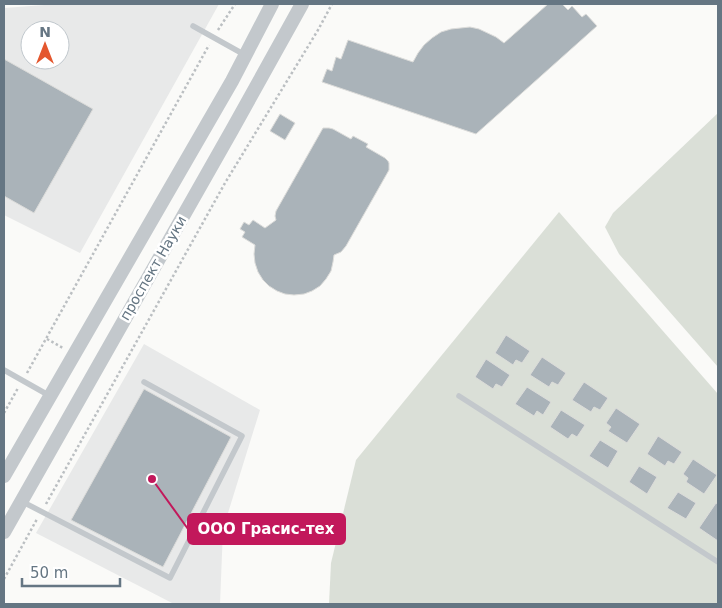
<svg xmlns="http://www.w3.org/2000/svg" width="722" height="608" viewBox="0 0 722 608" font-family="'DejaVu Sans',sans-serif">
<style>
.built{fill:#e8e9e9;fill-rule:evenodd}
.green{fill:#dadfd7}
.building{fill:#aab3b9;stroke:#dcdcda}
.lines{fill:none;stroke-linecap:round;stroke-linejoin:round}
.path{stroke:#bbbfc2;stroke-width:2.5;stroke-dasharray:2.5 2.5;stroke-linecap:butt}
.service{stroke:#c3c8cc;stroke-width:5.5}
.tertiary{stroke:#c3c8cc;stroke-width:14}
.labels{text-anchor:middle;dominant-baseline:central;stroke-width:5;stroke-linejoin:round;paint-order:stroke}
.street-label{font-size:14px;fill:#657683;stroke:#fff}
.leader{fill:none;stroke:#c2185b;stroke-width:2}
.callout-dot{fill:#c2185b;stroke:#fff;stroke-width:2}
.callout{fill:#c2185b;stroke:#c2185b;stroke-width:2}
.callout-label{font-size:15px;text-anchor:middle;font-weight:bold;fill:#fff}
</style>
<rect width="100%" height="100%" fill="#fafaf8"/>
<!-- built -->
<g class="built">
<path d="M58,4H219L80,253L4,215V8ZM30,30H60V60H30Z"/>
<polygon points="144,344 260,410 223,529 220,604 174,604 36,533"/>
</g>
<!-- green -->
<g class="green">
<polygon points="718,113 718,367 619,254 605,227 613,213"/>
<polygon points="559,212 718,394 718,604 329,604 331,563 356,460"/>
</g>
<!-- building -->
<g class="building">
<polygon points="548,4 562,4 568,10 572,6 582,17 586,14 597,26 476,134 322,82 327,69 332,71 336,57 341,59 348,40 413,62 418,53 424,45 432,38 441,32 451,29 470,27 479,29 496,37 504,43"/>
<polygon points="4,59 93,109 34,213 4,196"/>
<polygon points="280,114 295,123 285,140 270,131"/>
<polygon points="323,128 329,128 333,129 351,139 353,136 368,144 366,147 385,158 388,161 389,163 389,170 346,246 341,252 334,255 333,262 331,271 326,279 320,286 312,291 304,294 294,295 285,294 277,291 269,286 263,280 258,272 255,263 254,254 255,245 242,237 245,232 240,229 244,222 249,225 253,220 265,228 276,220 275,216 276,211"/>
<polygon points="506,335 530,351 522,363 516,360 513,365 495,353"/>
<polygon points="542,357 566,373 558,385 552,382 549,387 530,375"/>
<polygon points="486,359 510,375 502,387 496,384 493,389 475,377"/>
<polygon points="584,382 608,398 600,410 594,407 591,412 572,400"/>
<polygon points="527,387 551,402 543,415 537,411 534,416 515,404"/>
<polygon points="144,389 231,437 163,567 71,520"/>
<polygon points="616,408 640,424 627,443 608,431 611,427 606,423"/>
<polygon points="561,410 585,425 577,437 572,434 568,439 550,427"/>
<polygon points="658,436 682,452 674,464 668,461 665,466 647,454"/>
<polygon points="600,440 618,451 608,468 589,456"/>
<polygon points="693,459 717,475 704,494 686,482 688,478 683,474"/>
<polygon points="639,466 657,477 647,494 629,482"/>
<polygon points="678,492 696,503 686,519 667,508"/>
<polygon points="716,503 718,504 718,541 699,528"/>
</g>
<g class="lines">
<!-- path -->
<g class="path">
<polyline points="218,30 235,4"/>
<polyline points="47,339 63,348"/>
<polyline points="27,373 209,45"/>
<polyline points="4,413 18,388"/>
<polyline points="46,504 225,183 318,30 332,4"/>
<polyline points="4,579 37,519"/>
</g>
<!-- service -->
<g class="service">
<polyline points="193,26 245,55"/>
<polyline points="4,370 50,396"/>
<polyline points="459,396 718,562"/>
<polyline points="21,501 170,578 242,436 144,382"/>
</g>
<!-- tertiary -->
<g class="tertiary">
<polyline points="4,476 232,81 272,4"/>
<polyline points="4,532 232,130 302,4"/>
</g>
</g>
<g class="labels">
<!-- street labels -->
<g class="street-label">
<text transform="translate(153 268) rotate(-60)">проспект Науки</text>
</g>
</g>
<!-- callouts -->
<path class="leader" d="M152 479L188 529"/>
<circle class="callout-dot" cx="152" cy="479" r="5"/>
<rect class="callout" x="188" y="514" width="157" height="30" rx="5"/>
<g class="callout-label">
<text x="266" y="534">ООО Грасис-тех</text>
</g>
<!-- border -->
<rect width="722" height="608" fill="none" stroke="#657683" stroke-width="10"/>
<!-- north arrow -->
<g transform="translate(45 45)"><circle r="24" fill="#ffffff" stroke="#c1c8cd"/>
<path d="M0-4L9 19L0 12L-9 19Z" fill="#e4572e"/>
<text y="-8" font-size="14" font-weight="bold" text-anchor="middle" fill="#657683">N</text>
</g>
<!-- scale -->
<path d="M22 578v8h98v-8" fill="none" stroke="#657683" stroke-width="2.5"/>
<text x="30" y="578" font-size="15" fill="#657683" stroke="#ffffff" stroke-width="4" paint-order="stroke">50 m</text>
</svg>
